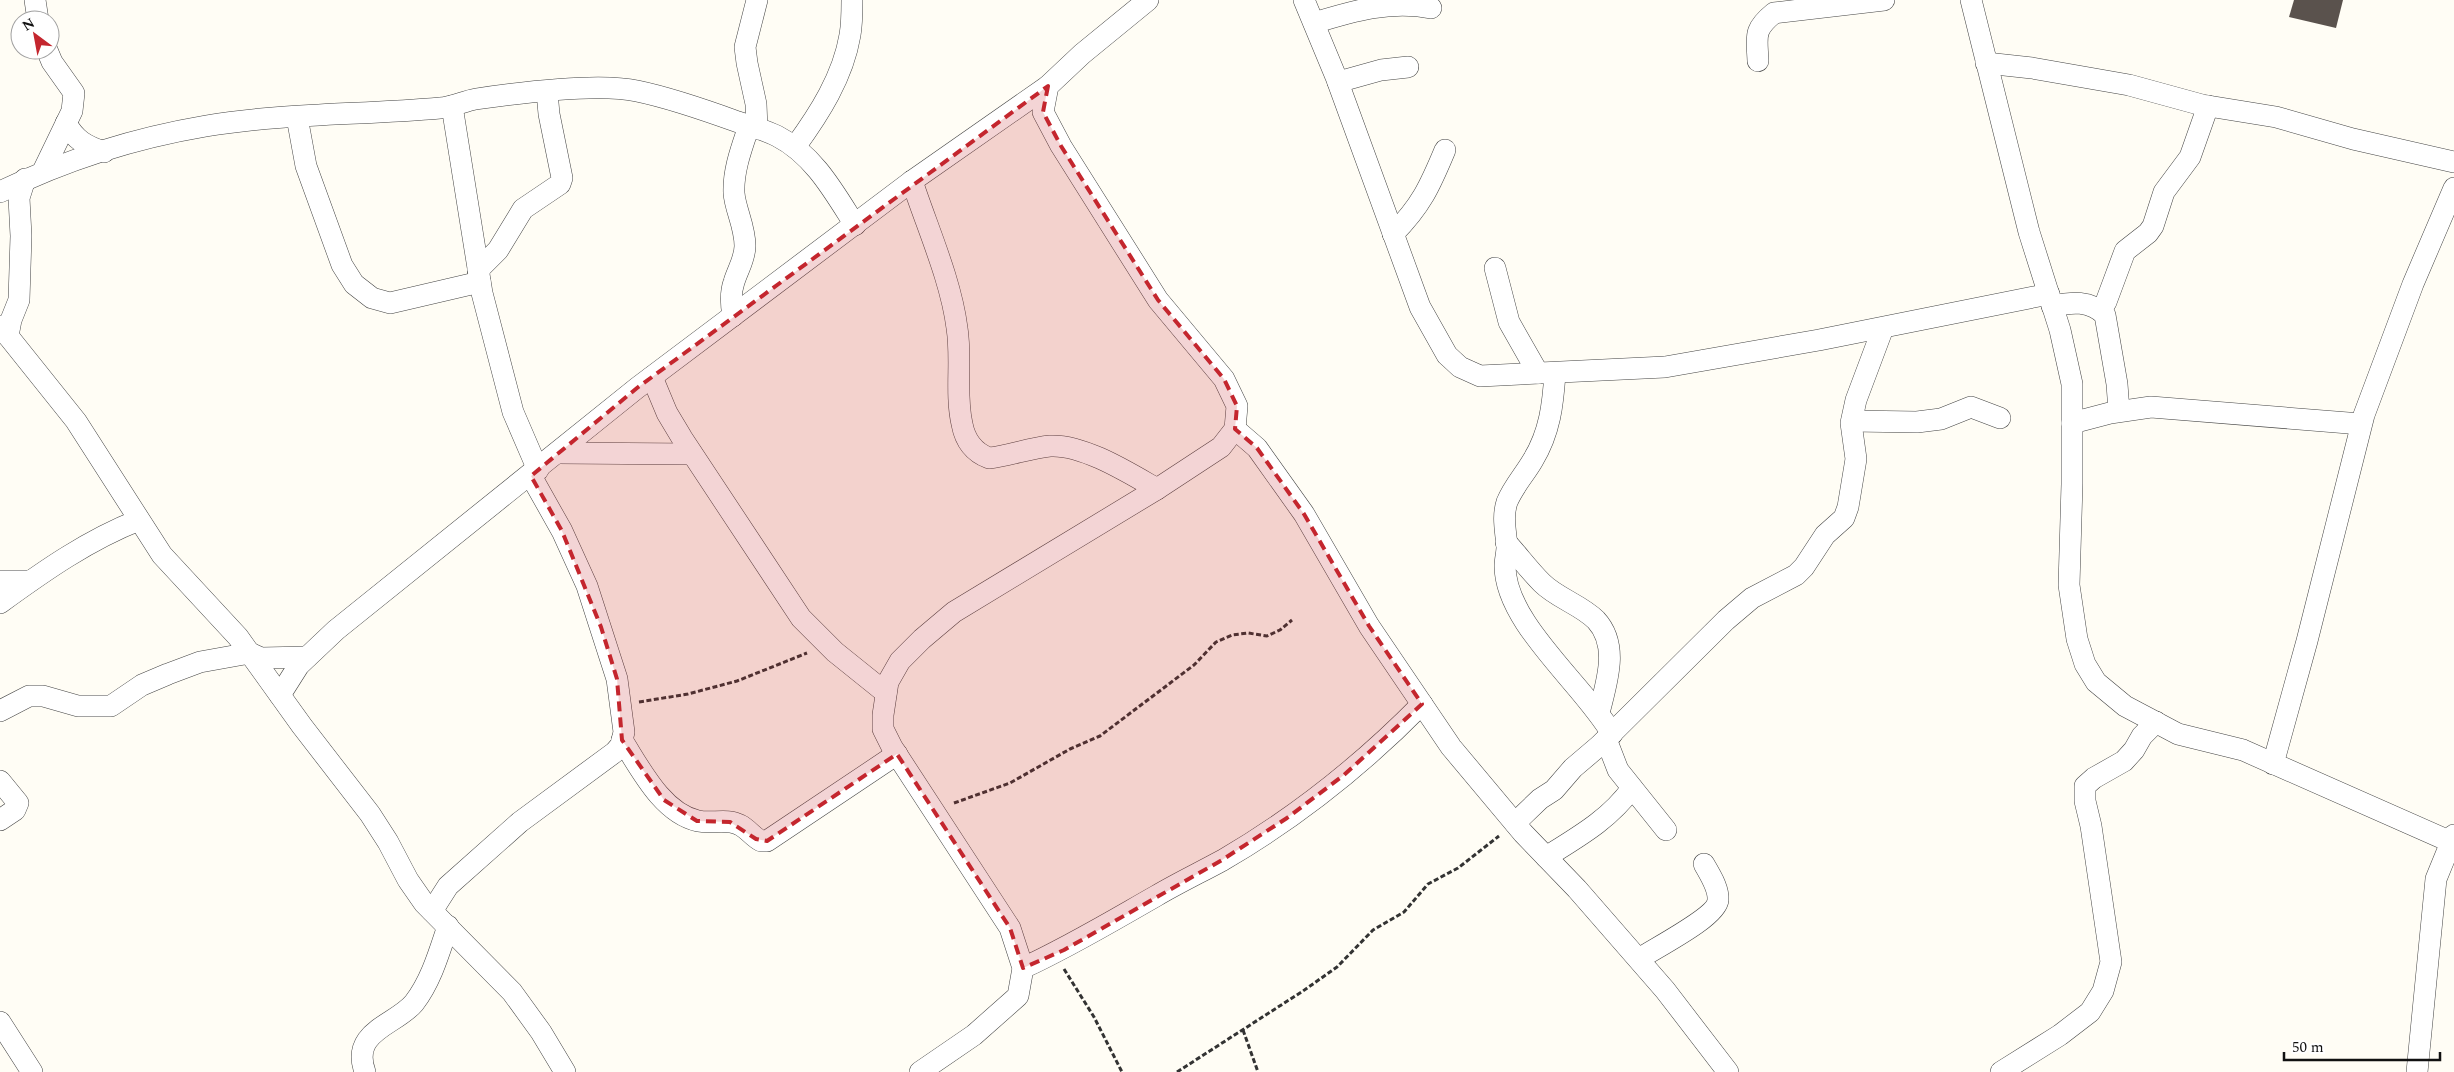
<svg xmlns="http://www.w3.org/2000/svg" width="2454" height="1072" viewBox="0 0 2454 1072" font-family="Spectral,serif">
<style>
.building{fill:#5a524d}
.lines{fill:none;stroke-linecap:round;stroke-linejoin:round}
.minor-casing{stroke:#444;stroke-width:22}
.path{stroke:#333;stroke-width:3;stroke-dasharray:5 2.5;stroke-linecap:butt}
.minor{stroke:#fff;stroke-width:21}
.marked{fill:#c4262e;fill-opacity:0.2;stroke:#c4262e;stroke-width:4;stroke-dasharray:10 6;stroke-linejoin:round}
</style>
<rect width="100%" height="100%" fill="#fffdf5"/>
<!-- building -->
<polygon class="building" points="2294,0 2343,0 2336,28 2289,17"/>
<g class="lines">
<defs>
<g id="minor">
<polyline points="35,0 38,20"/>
<polyline points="1304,0 1336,77 1420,307 1447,355 1460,367 1480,376 1665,367 1819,340 2049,294"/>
<polyline points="1971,0 2029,232 2060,330 2072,384 2072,484 2069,585 2077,639 2085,664 2096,682 2125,706 2178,734 2243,750 2451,842"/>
<path d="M1314,23C1353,11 1390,0 1431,8"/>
<path d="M1758,61C1757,36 1753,30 1774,13L1884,0"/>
<polyline points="1986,63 2032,68 2129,85 2202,105 2276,117 2353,139 2454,162"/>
<polyline points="1338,82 1381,70 1408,67"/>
<polyline points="452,106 482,293 513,412 538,470"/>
<polyline points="297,117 306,166 342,265 354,284 372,298 390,303 480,282"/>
<path d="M66,123C75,140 86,146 104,152"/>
<polyline points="757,129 756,104 747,63 745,47 757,0"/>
<path d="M795,147C819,114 843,77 850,35C852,24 852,12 852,0"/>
<polyline points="43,171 72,111 74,93 52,62 47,50"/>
<path d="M912,181C927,227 951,280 957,328C962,359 955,393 962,424C965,440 973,452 989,458C1009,456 1029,448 1050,446C1083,444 1129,473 1157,489"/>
<path d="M0,192C65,160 135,138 206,126C283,113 362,115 440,108C453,107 464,101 476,99C517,93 597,82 637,91C671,98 705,110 738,122C751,126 765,130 777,136C814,155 834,192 855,225"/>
<path d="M1393,234C1421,206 1430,186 1445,150"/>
<polyline points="1495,268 1509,322 1538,373"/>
<polyline points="478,270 498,250 523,209 560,184 562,178 549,114 547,92"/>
<path d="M2052,306C2072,302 2090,300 2105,315L2117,384L2119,411"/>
<polyline points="2100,310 2106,302 2125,251 2148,233 2153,226 2164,192 2190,157 2208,106"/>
<path d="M733,316C731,305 730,293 734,282C738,269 745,259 745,246C745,226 735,209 734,193C733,170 742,147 749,126"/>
<polyline points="0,326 76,421 162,555 238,637 302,726 370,814 388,842 408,880 424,903 512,992 541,1032 565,1072"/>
<polyline points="8,336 11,320 19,300 21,236 19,198 25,179"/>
<path d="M1555,373C1553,404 1550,432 1533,460C1525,474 1513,487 1507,502C1502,517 1506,532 1507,547C1507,553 1505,560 1505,566C1505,623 1584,685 1612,734"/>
<polyline points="652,377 667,413 682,438 801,618 835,652 886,693"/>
<polyline points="1852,421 1917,422 1941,419 1971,407 2000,418"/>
<polyline points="2072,423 2110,413 2151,407 2361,424"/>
<polyline points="1235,429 1257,448 1304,514 1369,626 1451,747 1523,833 1577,889 1665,990 1728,1072"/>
<polyline points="558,453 692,454"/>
<path d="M1506,542C1518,555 1529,570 1542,583C1557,598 1581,605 1596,620C1620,646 1606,684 1599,713"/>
<polyline points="0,581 30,581"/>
<path d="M0,603C44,571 88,540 139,520"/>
<polyline points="280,695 299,665 336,630 637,388 912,181 1048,86"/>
<polyline points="0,711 29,696 43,696 78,706 111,706 142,685 168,674 200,662 250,653 261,658 307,657"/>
<polyline points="1606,739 1618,770 1666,830"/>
<path d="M622,740C640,768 662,813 698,821C712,824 727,818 740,825C748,829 753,837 761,841H767L897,754"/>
<polyline points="2273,764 2307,641 2364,415 2413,284 2454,188"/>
<polyline points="0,781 18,803 15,810 0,820"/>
<polyline points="1515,823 1540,799 1554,790 1573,768 1600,745 1726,620 1752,598 1796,575 1804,567 1825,535 1844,518 1848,507 1856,459 1851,423 1856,400 1883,328"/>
<path d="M1546,857C1578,837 1610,819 1632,788"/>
<polyline points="432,911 448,886 520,822 615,752 621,745 624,732 617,679 587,586 562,531 531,476"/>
<path d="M1639,959C1655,948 1717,917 1718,900C1719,888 1710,875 1704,864"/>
<path d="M1023,968C1069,947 1112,921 1156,896C1178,883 1201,872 1223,860C1295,818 1363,764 1422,704"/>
<polyline points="0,1022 32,1072"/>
<path d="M365,1072C350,1031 396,1025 414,1003C431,981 439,953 448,926"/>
<polyline points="920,1072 974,1035 1018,996 1023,968 1010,928 892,747 883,729 883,715 888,682 900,661 922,639 954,612 1157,489 1221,447 1235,429 1237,406 1224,379 1158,300 1061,146 1043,112 1048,86 1082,54 1148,0"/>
<polyline points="2001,1072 2060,1035 2090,1012 2103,991 2111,962 2091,826 2085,801 2085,786 2094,778 2124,761 2134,750 2142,736 2156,722"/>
<polyline points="2417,1072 2436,879 2454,835"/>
</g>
</defs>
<!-- minor casing -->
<use href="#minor" class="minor-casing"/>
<!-- path -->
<g class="path">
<polyline points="639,702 688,694 737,681 807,653"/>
<polyline points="954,803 1010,783 1070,749 1100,736 1194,665 1216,642 1232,635 1248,633 1267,636 1280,630 1292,620"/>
<polyline points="1064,969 1094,1017 1122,1072"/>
<polyline points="1243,1030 1258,1072"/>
<polyline points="1177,1072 1303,991 1337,967 1373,930 1404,912 1428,884 1458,868 1499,836"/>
</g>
<!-- minor -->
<use href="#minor" class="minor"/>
</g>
<!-- marked area -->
<path class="marked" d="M1048,86L1043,112L1061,146L1158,300L1224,379L1237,406L1235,429L1257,448L1304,514L1369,626L1422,704L1344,775L1287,818L1222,860L1064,950L1023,968L1010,928L897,754L767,841L756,839L730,822L697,821L664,800L622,740L617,679L601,627L562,531L531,476L637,388Z"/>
<!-- north arrow -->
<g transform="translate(35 35) rotate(328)"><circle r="24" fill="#ffffff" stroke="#a0a0a0"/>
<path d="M0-4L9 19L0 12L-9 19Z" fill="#c4262e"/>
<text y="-8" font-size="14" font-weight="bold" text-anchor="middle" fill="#111111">N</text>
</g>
<!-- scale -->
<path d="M2284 1052v8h156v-8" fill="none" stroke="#111111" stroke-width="2.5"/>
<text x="2292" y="1052" font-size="15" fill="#111111" stroke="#ffffff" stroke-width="4" paint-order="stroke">50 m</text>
</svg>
